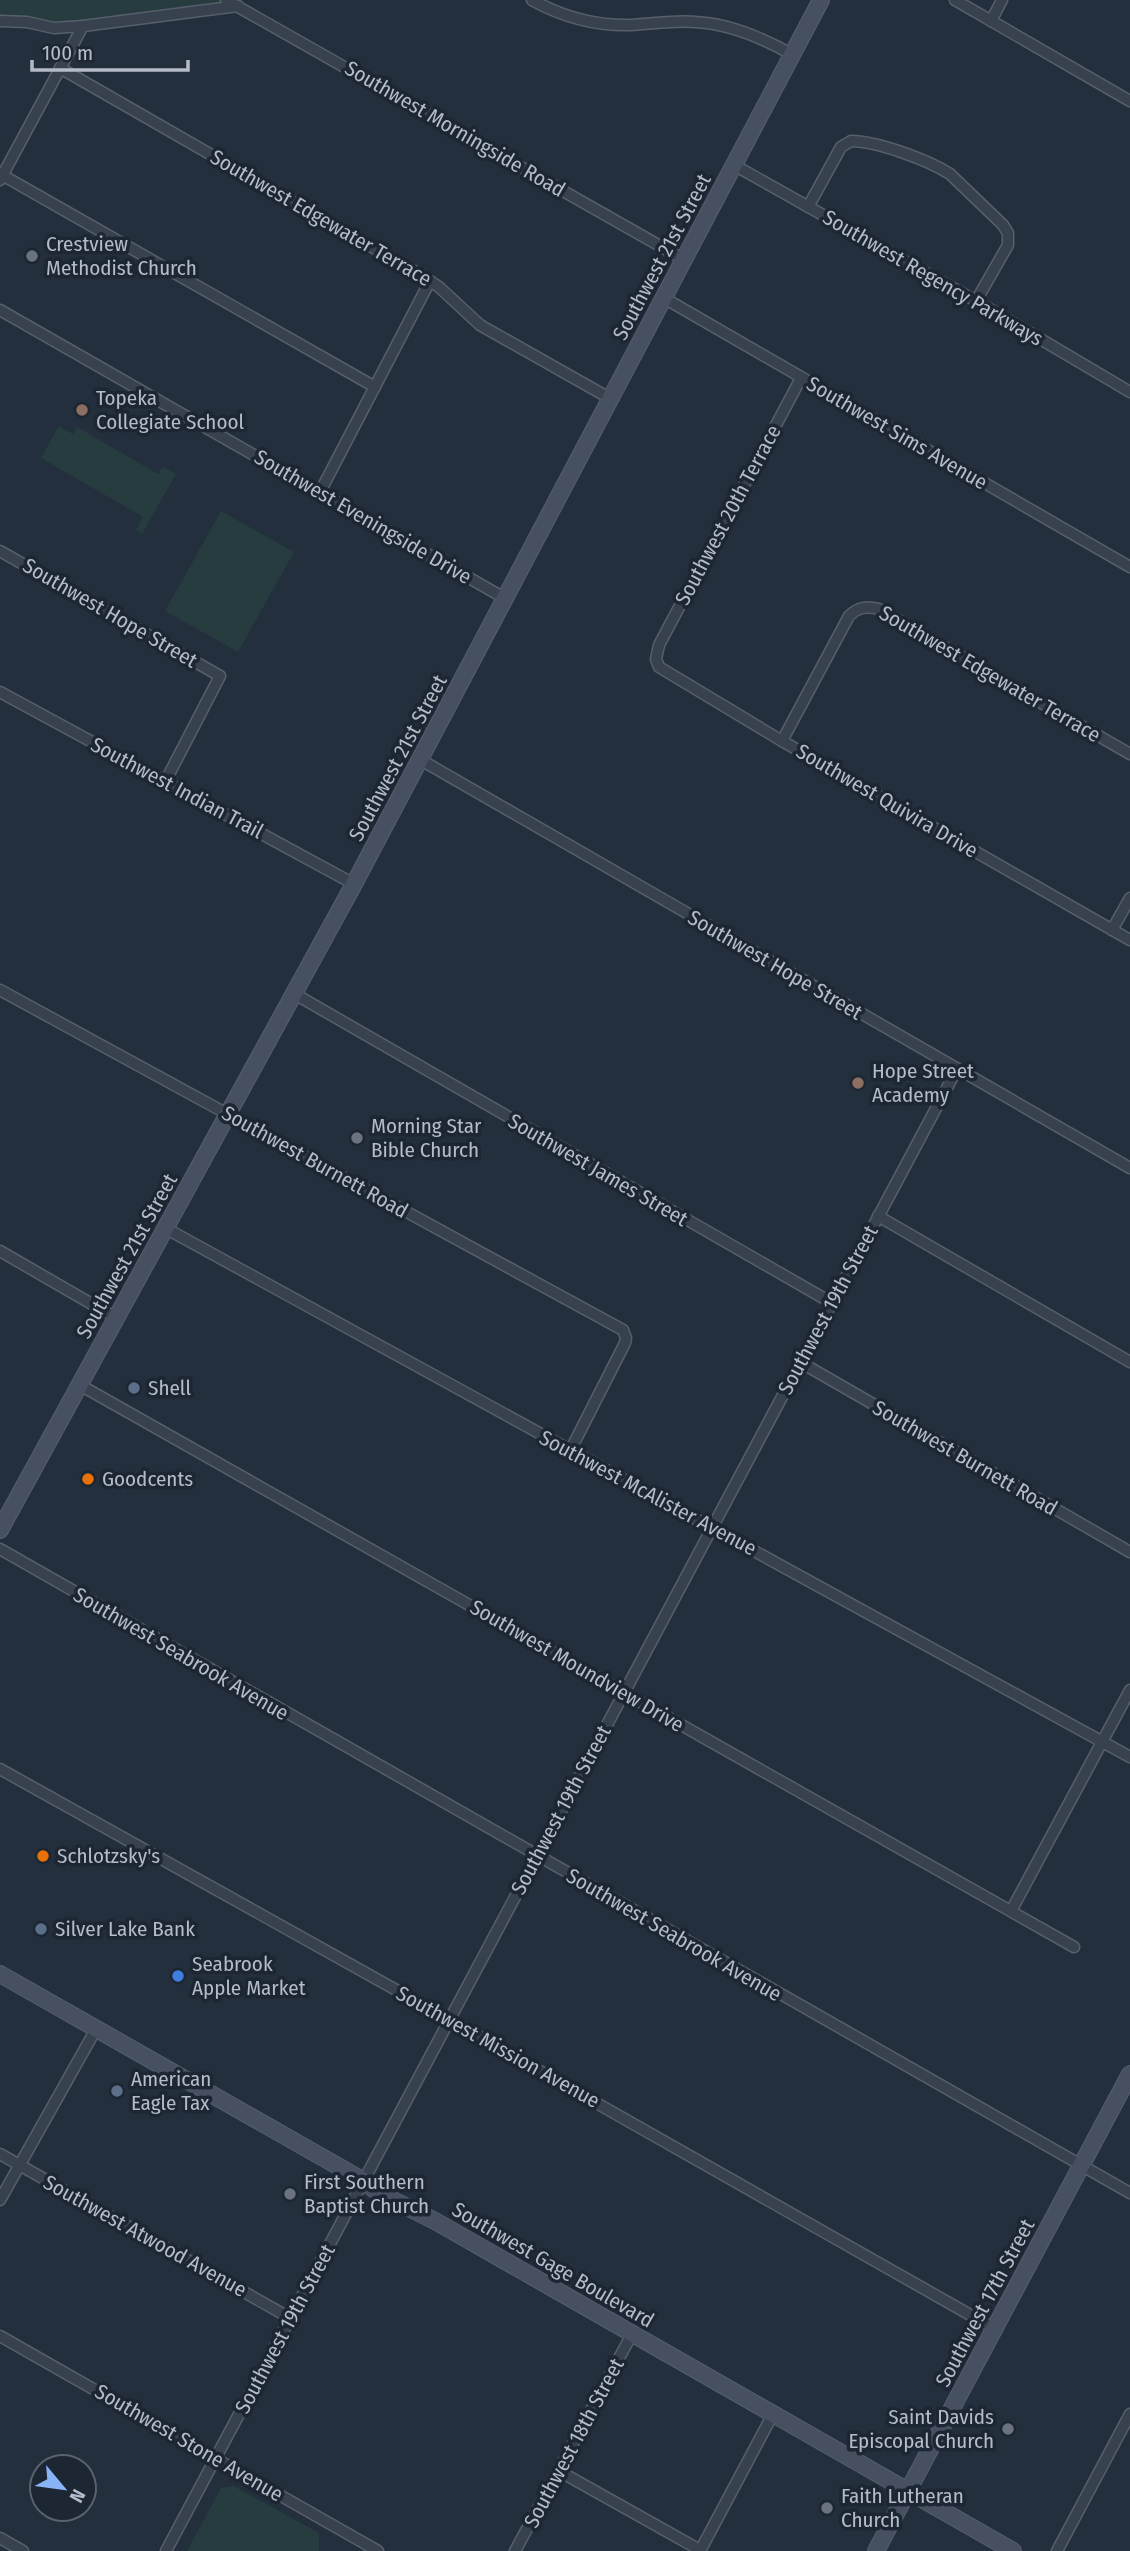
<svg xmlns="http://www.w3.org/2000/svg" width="1130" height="2551" viewBox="0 0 1130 2551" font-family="'Fira Sans Condensed',sans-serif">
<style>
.green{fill:#263c3f}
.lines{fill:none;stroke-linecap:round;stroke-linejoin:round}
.minor-casing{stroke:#565f6c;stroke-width:13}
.secondary-casing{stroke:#565f6c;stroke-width:18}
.minor{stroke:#38414e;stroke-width:10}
.secondary{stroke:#465061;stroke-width:16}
.worship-dot{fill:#6b7280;stroke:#1d2633;stroke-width:2.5}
.education-dot{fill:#8d6e63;stroke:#1d2633;stroke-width:2.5}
.service-dot{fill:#5c6f8a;stroke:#1d2633;stroke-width:2.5}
.food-dot{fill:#e8710a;stroke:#1d2633;stroke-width:2.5}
.shop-dot{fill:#3f7fe0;stroke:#1d2633;stroke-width:2.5}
.labels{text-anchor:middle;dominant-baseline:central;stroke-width:7;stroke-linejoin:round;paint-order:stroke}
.street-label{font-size:21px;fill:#b4bcc9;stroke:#1d2633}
.poi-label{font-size:21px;fill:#b4bcc9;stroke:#1d2633;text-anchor:start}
</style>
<rect width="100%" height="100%" fill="#242f3e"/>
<!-- green -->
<g class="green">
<polygon points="0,0 226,0 238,6 83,26 0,21"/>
<polygon points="59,426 73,434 77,427 158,474 163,467 176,474 142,534 136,530 143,517 41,458"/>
<polygon points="221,511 294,552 238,652 165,611"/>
<polygon points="234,2486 319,2533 319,2551 187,2551 221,2488"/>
</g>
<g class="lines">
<defs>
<g id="minor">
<polyline points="226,0 683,259"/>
<path d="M532,0C563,17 596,26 631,25C653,24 674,20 696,22C731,24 763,38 793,55"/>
<polyline points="955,0 1130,101"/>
<polyline points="0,21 27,22 54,28 83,26 238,6"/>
<polyline points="991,21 1002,0"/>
<polyline points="60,68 419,274 439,287 480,325 611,399"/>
<polyline points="734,165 976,301 1130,392"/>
<polyline points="2,175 375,387"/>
<polyline points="0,180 83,26"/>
<path d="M808,207L841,147L851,141C877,141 928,160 950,174L1003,225L1008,233V245L976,301"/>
<polyline points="664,298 1130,567"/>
<polyline points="0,310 506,599"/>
<polyline points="801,378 659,645 656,659 659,667 782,741 1130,940"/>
<polyline points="320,492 430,281"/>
<polyline points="0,551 220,676 165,782"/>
<polyline points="0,692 354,884"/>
<path d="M782,741L849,616C858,607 867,606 879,609L1130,754"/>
<polyline points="421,760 1130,1168"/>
<polyline points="1112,930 1130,898"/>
<polyline points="0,990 623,1330 626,1338 625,1343 570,1451"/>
<polyline points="293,993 832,1303"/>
<polyline points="878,1216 1130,1362"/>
<polyline points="167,1229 1130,1757"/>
<polyline points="0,1251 116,1318"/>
<polyline points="800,1362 1130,1552"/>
<polyline points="80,1385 1074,1947"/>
<polyline points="0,1549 1130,2193"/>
<polyline points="0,1769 450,2020 995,2329"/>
<polyline points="1011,1911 1130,1690"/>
<polyline points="0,2154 290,2318"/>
<polyline points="0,2200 96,2029"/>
<polyline points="0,2336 378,2551"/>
<polyline points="559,2471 700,2550"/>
<polyline points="0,2538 23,2551"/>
<polyline points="166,2551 957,1069"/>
<polyline points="515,2551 632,2334"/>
<polyline points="700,2551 773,2414"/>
<polyline points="1057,2551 1130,2414"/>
</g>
<g id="secondary">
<polyline points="0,1530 354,884 821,0"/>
<polyline points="0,1974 364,2181 377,2192 435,2221 1013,2551"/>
<polyline points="876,2551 1130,2074"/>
</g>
</defs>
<!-- minor casing -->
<use href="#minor" class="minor-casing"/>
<!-- secondary casing -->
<use href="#secondary" class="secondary-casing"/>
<!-- minor -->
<use href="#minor" class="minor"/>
<!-- secondary -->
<use href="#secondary" class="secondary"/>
</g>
<!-- markers -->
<g class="worship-dot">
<circle cx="32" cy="256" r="7"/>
<circle cx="357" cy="1138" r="7"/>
<circle cx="290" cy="2194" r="7"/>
<circle cx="1008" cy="2429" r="7"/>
<circle cx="827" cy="2508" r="7"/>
</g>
<g class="education-dot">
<circle cx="82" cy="410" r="7"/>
<circle cx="858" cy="1083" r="7"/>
</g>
<g class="service-dot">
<circle cx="134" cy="1388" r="7"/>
<circle cx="41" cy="1929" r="7"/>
<circle cx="117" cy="2091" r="7"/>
</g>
<g class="food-dot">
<circle cx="88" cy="1479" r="7"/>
<circle cx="43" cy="1856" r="7"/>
</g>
<circle class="shop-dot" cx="178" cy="1976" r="7"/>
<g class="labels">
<!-- street labels -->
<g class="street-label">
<text transform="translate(455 129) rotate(30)">Southwest Morningside Road</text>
<text transform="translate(321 218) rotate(30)">Southwest Edgewater Terrace</text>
<text transform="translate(662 257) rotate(-62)">Southwest 21st Street</text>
<text transform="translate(933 278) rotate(30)">Southwest Regency Parkways</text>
<text transform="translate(897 433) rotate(30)">Southwest Sims Avenue</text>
<text transform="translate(728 515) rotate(-62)">Southwest 20th Terrace</text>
<text transform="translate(363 517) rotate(30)">Southwest Eveningside Drive</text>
<text transform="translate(110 613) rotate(30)">Southwest Hope Street</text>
<text transform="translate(990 674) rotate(30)">Southwest Edgewater Terrace</text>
<text transform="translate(398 758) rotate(-62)">Southwest 21st Street</text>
<text transform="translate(177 788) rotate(28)">Southwest Indian Trail</text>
<text transform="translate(887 801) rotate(30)">Southwest Quivira Drive</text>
<text transform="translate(775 965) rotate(30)">Southwest Hope Street</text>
<text transform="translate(315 1162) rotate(29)">Southwest Burnett Road</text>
<text transform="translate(598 1170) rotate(30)">Southwest James Street</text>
<text transform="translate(127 1256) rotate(-61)">Southwest 21st Street</text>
<text transform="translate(828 1310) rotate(-62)">Southwest 19th Street</text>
<text transform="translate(965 1458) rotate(30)">Southwest Burnett Road</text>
<text transform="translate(648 1493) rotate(28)">Southwest McAlister Avenue</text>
<text transform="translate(181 1654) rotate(30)">Southwest Seabrook Avenue</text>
<text transform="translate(577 1666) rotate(30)">Southwest Moundview Drive</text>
<text transform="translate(561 1810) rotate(-62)">Southwest 19th Street</text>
<text transform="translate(674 1935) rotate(30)">Southwest Seabrook Avenue</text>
<text transform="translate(498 2047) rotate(29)">Southwest Mission Avenue</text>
<text transform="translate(145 2236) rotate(29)">Southwest Atwood Avenue</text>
<text transform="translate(553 2265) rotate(30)">Southwest Gage Boulevard</text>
<text transform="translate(985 2303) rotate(-62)">Southwest 17th Street</text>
<text transform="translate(285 2329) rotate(-62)">Southwest 19th Street</text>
<text transform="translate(189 2443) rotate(30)">Southwest Stone Avenue</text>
<text transform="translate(574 2443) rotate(-62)">Southwest 18th Street</text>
</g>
<!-- poi labels -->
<g class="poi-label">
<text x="46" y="244">Crestview<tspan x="46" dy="24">Methodist Church</tspan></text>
<text x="96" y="398">Topeka<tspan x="96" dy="24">Collegiate School</tspan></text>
<text x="872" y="1071">Hope Street<tspan x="872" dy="24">Academy</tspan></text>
<text x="371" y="1126">Morning Star<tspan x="371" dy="24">Bible Church</tspan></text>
<text x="148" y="1388">Shell</text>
<text x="102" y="1479">Goodcents</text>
<text x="57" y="1856">Schlotzsky's</text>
<text x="55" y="1929">Silver Lake Bank</text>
<text x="192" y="1964">Seabrook<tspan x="192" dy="24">Apple Market</tspan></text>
<text x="131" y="2079">American<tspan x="131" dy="24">Eagle Tax</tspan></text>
<text x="304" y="2182">First Southern<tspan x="304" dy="24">Baptist Church</tspan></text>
<text x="994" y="2417" text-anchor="end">Saint Davids<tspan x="994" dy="24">Episcopal Church</tspan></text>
<text x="841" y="2496">Faith Lutheran<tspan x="841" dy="24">Church</tspan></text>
</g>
</g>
<!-- north arrow -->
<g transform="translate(63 2488) rotate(119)"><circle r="33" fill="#1d2633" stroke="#59626f" stroke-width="2"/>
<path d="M0-5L12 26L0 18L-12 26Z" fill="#8ab4f8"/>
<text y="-10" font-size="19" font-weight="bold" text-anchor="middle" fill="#b4bcc9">N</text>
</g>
<!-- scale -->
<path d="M32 60v10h156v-10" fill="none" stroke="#b4bcc9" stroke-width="3.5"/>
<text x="42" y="60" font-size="21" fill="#b4bcc9" stroke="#1d2633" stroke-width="5" paint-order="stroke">100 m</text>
</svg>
